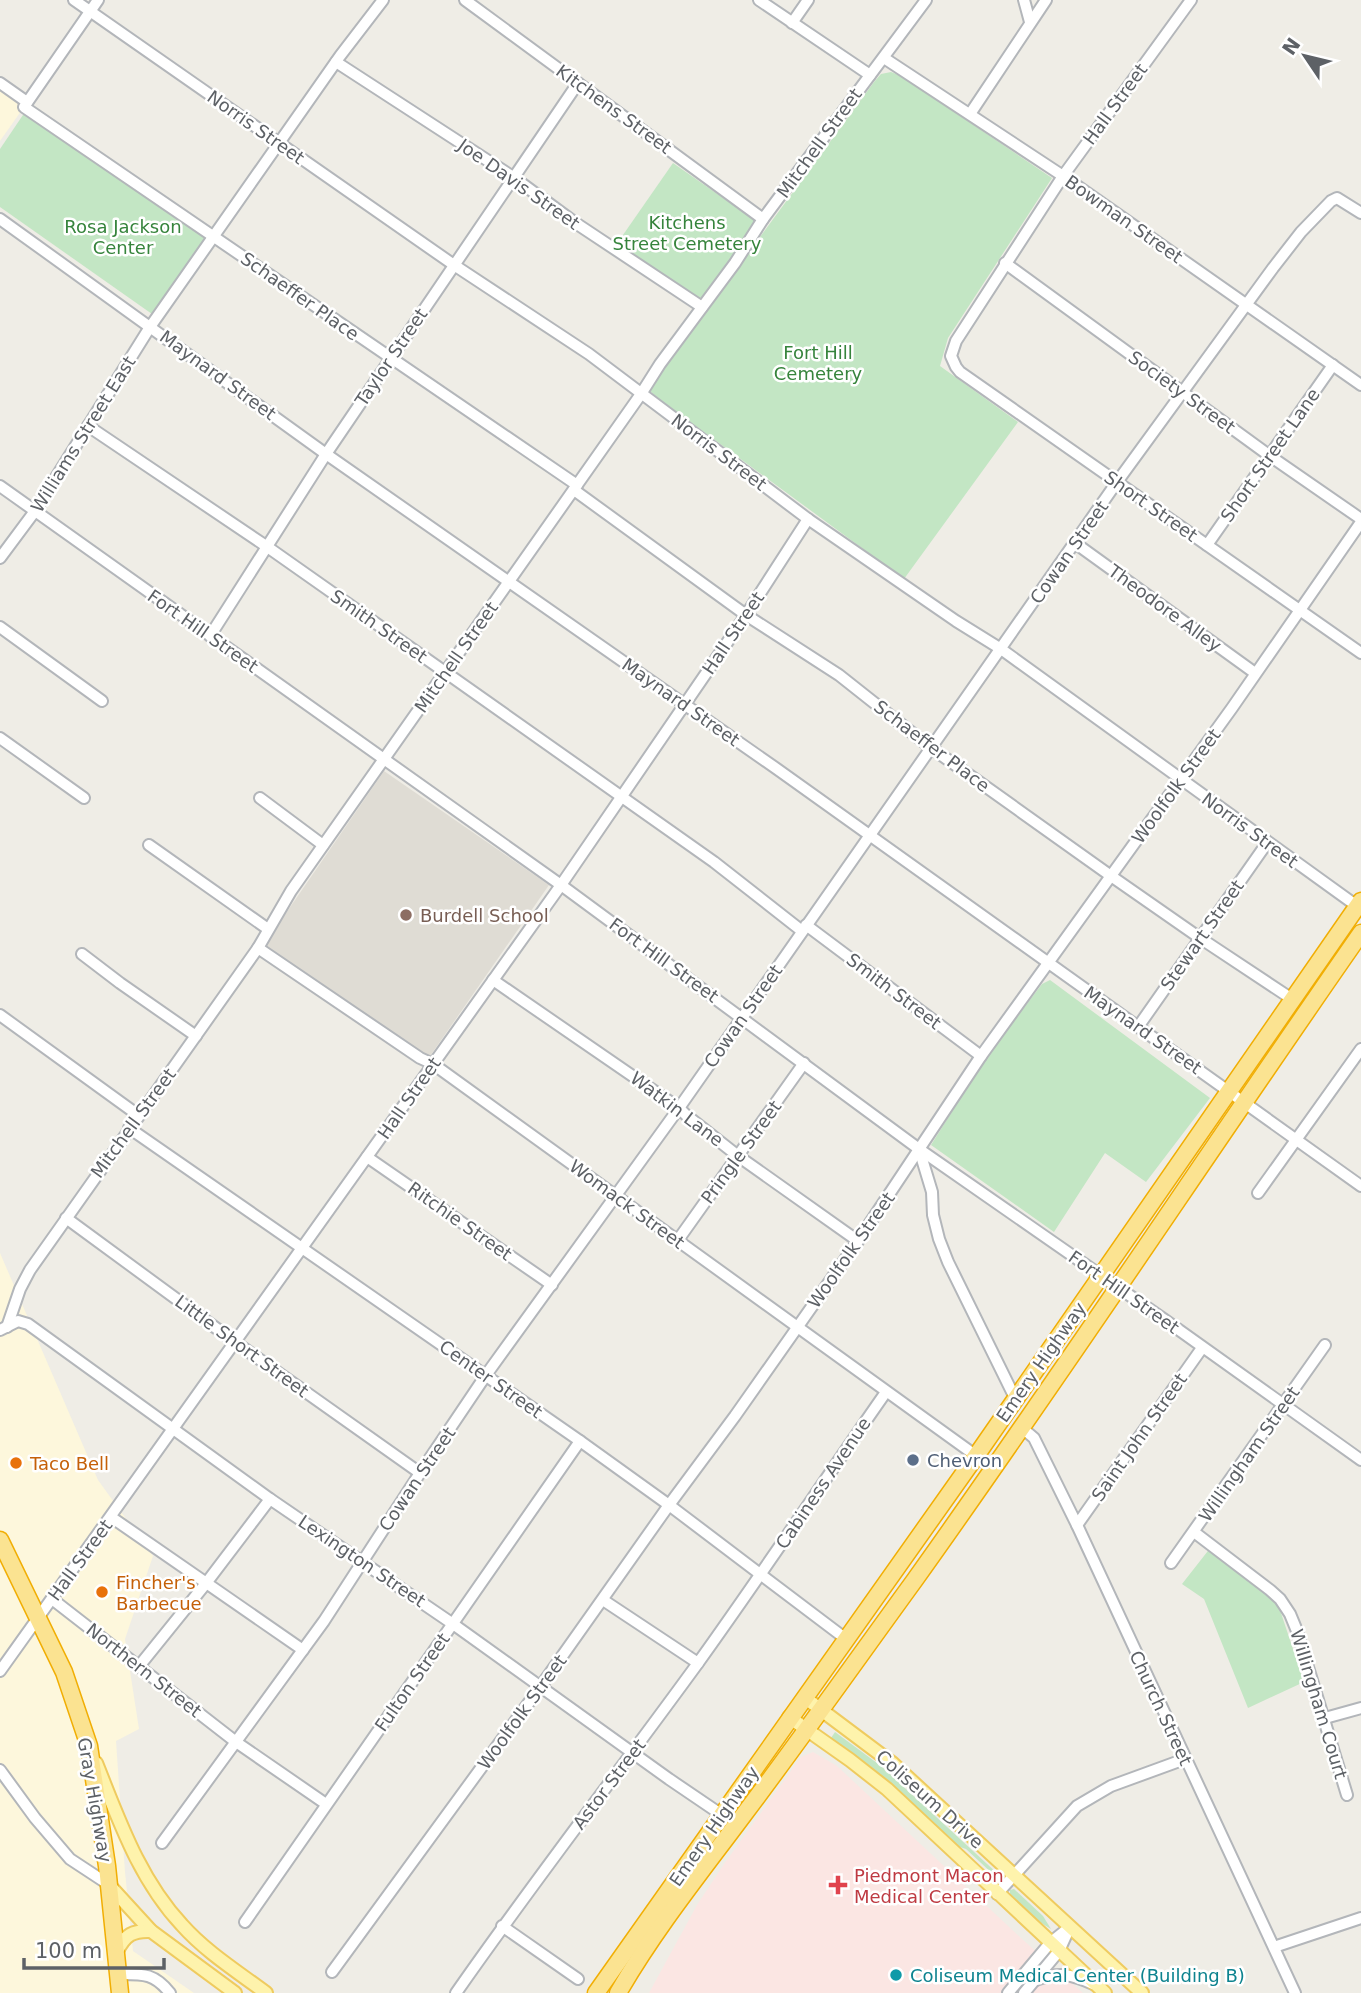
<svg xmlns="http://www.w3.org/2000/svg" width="1361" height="1993" viewBox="0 0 1361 1993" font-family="'DejaVu Sans',sans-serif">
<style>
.commercial{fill:#fdf7dc}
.education{fill:#dfdcd4}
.medical{fill:#fbe6e3}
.green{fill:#c3e6c4}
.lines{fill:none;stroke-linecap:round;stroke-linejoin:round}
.minor-casing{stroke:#b3b6ba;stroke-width:14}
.major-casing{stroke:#efcb5f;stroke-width:16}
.highway-casing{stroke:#f1ae04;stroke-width:19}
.minor{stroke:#fff;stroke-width:10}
.major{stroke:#fef3ac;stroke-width:12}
.highway{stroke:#fbe391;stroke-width:16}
.education-dot{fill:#8d6e63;stroke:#fff;stroke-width:2.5}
.service-dot{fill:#5c6f8a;stroke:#fff;stroke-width:2.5}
.food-dot{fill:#e8710a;stroke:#fff;stroke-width:2.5}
.health-dot{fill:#e0444e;stroke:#fff;stroke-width:2.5}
.culture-dot{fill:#0f9aa8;stroke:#fff;stroke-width:2.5}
.labels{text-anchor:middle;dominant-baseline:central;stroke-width:5;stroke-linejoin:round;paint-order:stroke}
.street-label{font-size:18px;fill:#5d6166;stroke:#fff}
.park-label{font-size:18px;fill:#36843c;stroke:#fff}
.education-label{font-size:18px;fill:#785e54;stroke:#fff;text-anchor:start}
.service-label{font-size:18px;fill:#4e5e75;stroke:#fff;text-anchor:start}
.food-label{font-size:18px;fill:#c56008;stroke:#fff;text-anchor:start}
.health-label{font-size:18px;fill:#be3a42;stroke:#fff;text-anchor:start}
.culture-label{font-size:18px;fill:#0d838f;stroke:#fff;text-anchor:start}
</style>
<rect width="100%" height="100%" fill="#efede6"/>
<!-- commercial -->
<g class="commercial">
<polygon points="0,90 24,107 0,141"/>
<polygon points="0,1253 98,1480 153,1556 125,1639 139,1729 116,1741 125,1872 133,1951 194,1993 0,1993"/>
</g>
<!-- education -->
<polygon class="education" points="384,771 549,885 428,1059 264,945"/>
<!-- medical -->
<polygon class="medical" points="813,1752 837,1766 1022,1939 1083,1993 649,1993 697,1905 724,1864 801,1757"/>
<!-- green -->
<g class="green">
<polygon points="891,72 901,76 1052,178 948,338 940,366 1018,422 904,579 659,399 650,391 665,366 874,82 881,74"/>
<polygon points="25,112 206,236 152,314 0,207 0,149"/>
<polygon points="673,163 756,221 717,283 701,300 616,245"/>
<polygon points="1050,980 1210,1098 1146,1182 1105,1153 1054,1232 931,1145 985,1059 1042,984"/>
<polygon points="1211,1547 1254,1583 1279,1607 1304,1682 1248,1708 1204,1599 1182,1584"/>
<polygon points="835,1732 881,1766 999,1875 995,1876 966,1849 957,1846 881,1776 831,1738"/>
<polygon points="1014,1889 1043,1916 1051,1929 1038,1921 1010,1895 1010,1890"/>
</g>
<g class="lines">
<defs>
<g id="minor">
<polyline points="74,0 454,265 589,354 808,519 956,621 1001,649 1361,909"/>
<polyline points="98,0 24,107 577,485"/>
<polyline points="465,0 763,219"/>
<polyline points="759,0 870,75"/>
<polyline points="1024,0 1030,22"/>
<polyline points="1191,0 1063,176 956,341 951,356 956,367 960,372 1361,653"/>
<polyline points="792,23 808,0"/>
<polyline points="884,58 1063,176 1361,385"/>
<polyline points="336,62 513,177 574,222 702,307"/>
<polyline points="0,83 27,102"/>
<polyline points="970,114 1046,0"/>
<polyline points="0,219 326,454 777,769 1361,1186"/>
<polyline points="1005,263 1270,456 1361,519"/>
<polyline points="88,426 266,546 445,672 714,862 802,931"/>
<polyline points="0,486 561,885 919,1149 1165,1320 1361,1460"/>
<polyline points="574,490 746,615 839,675 930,747 1111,876 1200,938 1292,999"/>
<polyline points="1075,543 1255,673"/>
<polyline points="1207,545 1333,365"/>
<polyline points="0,558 35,511 150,327 340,56 383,0"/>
<polyline points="0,627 102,701"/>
<polyline points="210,636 326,454 578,83"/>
<polyline points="0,738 84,798"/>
<polyline points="260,798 323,845"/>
<polyline points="149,845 268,929"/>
<polyline points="806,925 981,1056"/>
<polyline points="258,948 420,1058 433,1064 993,1468"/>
<polyline points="82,954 120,983 196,1036"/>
<polyline points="493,980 679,1108 686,1115 738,1156 858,1241"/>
<polyline points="0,1015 138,1115"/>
<polyline points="1138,1027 1267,843"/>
<polyline points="129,1128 580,1441 669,1505 846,1639"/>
<polyline points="919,1149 932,1192 933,1215 939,1239 948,1262 1015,1398"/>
<polyline points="367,1157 552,1285"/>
<polyline points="1258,1193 1361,1049"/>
<polyline points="66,1218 235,1342 420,1473"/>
<polyline points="678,1240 804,1063"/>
<polyline points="7,1327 20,1289 30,1270 258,948 291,891 641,394 660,364 735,263 763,219 926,0"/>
<polyline points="0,1330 18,1321 28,1324 270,1499 453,1624 669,1779 722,1815"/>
<polyline points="1021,1427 1034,1438 1077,1525 1295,1993"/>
<polyline points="111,1517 303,1650"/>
<polyline points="1077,1525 1202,1348"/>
<polyline points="1194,1532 1270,1590 1280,1599 1290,1614 1297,1631 1347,1795"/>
<polyline points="1171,1563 1325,1345"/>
<polyline points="52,1599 236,1742 326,1804"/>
<polyline points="603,1600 698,1663"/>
<polyline points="140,1665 207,1582 270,1499"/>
<polyline points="0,1671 561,885 746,615 808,519"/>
<polyline points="1325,1718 1361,1708"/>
<polyline points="0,1770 35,1818 70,1859 108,1884"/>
<polyline points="162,1843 324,1621 420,1473 486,1375 679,1108 1117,482 1273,268 1301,232 1331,201 1337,198 1361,213"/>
<polyline points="997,1894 1077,1806 1111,1786 1185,1759"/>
<polyline points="245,1922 580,1441"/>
<polyline points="502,1926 578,1979"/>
<polyline points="1274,1947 1361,1918"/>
<polyline points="332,1972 541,1686 669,1505 735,1416 858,1241 981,1056 1232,708 1361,522"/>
<path d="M119,1974C143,1974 154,1973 170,1993"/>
<path d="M1036,1980C1058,1972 1072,1974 1093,1984"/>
<path d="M456,1993C534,1881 618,1773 698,1663C762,1574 823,1482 886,1392"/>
<polyline points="1008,1993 1050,1943 1070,1927"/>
<polyline points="1024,1993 1059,1951 1069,1929"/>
</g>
<g id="major">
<polyline points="804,1697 892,1763 1142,1993"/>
<polyline points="789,1717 850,1760 887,1789 1105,1993"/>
<path d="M96,1763C119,1820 139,1879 182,1925C206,1952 238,1972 266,1993"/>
<polyline points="108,1884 151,1931 235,1993"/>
<path d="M117,1951C125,1935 133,1930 151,1931"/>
</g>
<g id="highway">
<polyline points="0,1540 64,1672 89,1746 107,1866 120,1993"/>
<polyline points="596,1993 976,1456 1361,901"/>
<path d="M618,1993C655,1929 701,1872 745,1813C803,1736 858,1658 914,1581C1067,1367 1211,1148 1361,933"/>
</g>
</defs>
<!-- minor casing -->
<use href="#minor" class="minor-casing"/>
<!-- major casing -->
<use href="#major" class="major-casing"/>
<!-- highway casing -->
<use href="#highway" class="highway-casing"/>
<!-- minor -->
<use href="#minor" class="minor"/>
<!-- major -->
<use href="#major" class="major"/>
<!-- highway -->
<use href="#highway" class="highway"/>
</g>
<!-- markers -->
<circle class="education-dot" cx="406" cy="915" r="7"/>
<circle class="service-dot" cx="913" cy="1460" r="7"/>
<g class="food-dot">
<circle cx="16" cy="1463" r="7"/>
<circle cx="102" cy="1592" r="7"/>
</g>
<path class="health-dot" d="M834.5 1874.5h7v7h7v7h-7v7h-7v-7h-7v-7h7z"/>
<circle class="culture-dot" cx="896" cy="1975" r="7"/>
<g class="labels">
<!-- street labels -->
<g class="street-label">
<text transform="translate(1115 104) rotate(-54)">Hall Street</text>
<text transform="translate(614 109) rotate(36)">Kitchens Street</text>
<text transform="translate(256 127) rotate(35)">Norris Street</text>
<text transform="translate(819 143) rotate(-54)">Mitchell Street</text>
<text transform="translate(519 184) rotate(35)">Joe Davis Street</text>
<text transform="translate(1124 219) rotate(35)">Bowman Street</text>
<text transform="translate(300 296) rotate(35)">Schaeffer Place</text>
<text transform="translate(391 357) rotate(-56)">Taylor Street</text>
<text transform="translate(218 375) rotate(36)">Maynard Street</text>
<text transform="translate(1182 392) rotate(36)">Society Street</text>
<text transform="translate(83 434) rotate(-58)">Williams Street East</text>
<text transform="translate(719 452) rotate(37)">Norris Street</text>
<text transform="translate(1270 455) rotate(-55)">Short Street Lane</text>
<text transform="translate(1151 506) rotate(35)">Short Street</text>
<text transform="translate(1069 552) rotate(-55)">Cowan Street</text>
<text transform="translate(1165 608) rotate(36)">Theodore Alley</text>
<text transform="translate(379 626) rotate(35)">Smith Street</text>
<text transform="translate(203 631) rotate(35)">Fort Hill Street</text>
<text transform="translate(733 633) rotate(-56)">Hall Street</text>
<text transform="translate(456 657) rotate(-55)">Mitchell Street</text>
<text transform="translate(681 702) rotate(35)">Maynard Street</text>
<text transform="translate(932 746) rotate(37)">Schaeffer Place</text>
<text transform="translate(1176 786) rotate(-54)">Woolfolk Street</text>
<text transform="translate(1250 830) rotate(36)">Norris Street</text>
<text transform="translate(1202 935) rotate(-55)">Stewart Street</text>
<text transform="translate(664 960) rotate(36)">Fort Hill Street</text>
<text transform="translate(894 991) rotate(37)">Smith Street</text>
<text transform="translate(743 1016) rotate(-55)">Cowan Street</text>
<text transform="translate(1143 1030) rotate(35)">Maynard Street</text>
<text transform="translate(409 1098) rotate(-55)">Hall Street</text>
<text transform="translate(677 1109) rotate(37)">Watkin Lane</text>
<text transform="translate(133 1123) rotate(-54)">Mitchell Street</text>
<text transform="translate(741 1152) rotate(-54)">Pringle Street</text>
<text transform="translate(627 1204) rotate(36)">Womack Street</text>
<text transform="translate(460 1221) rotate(35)">Ritchie Street</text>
<text transform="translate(851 1250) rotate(-55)">Woolfolk Street</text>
<text transform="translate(1124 1292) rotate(35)">Fort Hill Street</text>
<text transform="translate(242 1346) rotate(36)">Little Short Street</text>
<text transform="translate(1041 1362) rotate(-55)">Emery Highway</text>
<text transform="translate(491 1379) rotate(35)">Center Street</text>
<text transform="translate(1139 1437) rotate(-55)">Saint John Street</text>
<text transform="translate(1249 1454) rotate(-55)">Willingham Street</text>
<text transform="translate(417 1479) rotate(-56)">Cowan Street</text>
<text transform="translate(823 1483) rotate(-56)">Cabiness Avenue</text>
<text transform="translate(80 1560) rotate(-54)">Hall Street</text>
<text transform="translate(362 1561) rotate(34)">Lexington Street</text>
<text transform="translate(144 1670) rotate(38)">Northern Street</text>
<text transform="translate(412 1682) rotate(-55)">Fulton Street</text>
<text transform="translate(1319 1704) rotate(73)">Willingham Court</text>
<text transform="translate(1161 1708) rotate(65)">Church Street</text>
<text transform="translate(522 1712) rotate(-54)">Woolfolk Street</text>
<text transform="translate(609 1784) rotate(-53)">Astor Street</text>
<text transform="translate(930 1799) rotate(42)">Coliseum Drive</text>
<text transform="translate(95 1800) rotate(80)">Gray Highway</text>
<text transform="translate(714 1826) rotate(-55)">Emery Highway</text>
</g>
<!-- park labels -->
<g class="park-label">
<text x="687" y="222">Kitchens<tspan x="687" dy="21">Street Cemetery</tspan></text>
<text x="123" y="226">Rosa Jackson<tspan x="123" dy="21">Center</tspan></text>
<text x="818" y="352">Fort Hill<tspan x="818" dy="21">Cemetery</tspan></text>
</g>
<!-- education labels -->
<g class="education-label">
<text x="420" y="915">Burdell School</text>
</g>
<!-- service labels -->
<g class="service-label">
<text x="927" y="1460">Chevron</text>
</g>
<!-- food labels -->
<g class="food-label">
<text x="30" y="1463">Taco Bell</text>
<text x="116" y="1582">Fincher's<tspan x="116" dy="21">Barbecue</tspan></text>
</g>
<!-- health labels -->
<g class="health-label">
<text x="854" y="1875">Piedmont Macon<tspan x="854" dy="21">Medical Center</tspan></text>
</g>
<!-- culture labels -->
<g class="culture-label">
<text x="910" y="1975">Coliseum Medical Center (Building B)</text>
</g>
</g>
<!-- north arrow -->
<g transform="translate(1305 56) rotate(305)" stroke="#ffffff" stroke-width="5" paint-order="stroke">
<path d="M0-5L12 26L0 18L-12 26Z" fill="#5d6166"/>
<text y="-10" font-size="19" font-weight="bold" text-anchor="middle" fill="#5d6166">N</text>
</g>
<!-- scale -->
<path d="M24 1958v10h140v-10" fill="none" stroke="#5d6166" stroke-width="3.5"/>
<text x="35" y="1958" font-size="21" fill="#5d6166" stroke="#ffffff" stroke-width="5" paint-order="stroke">100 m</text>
</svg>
